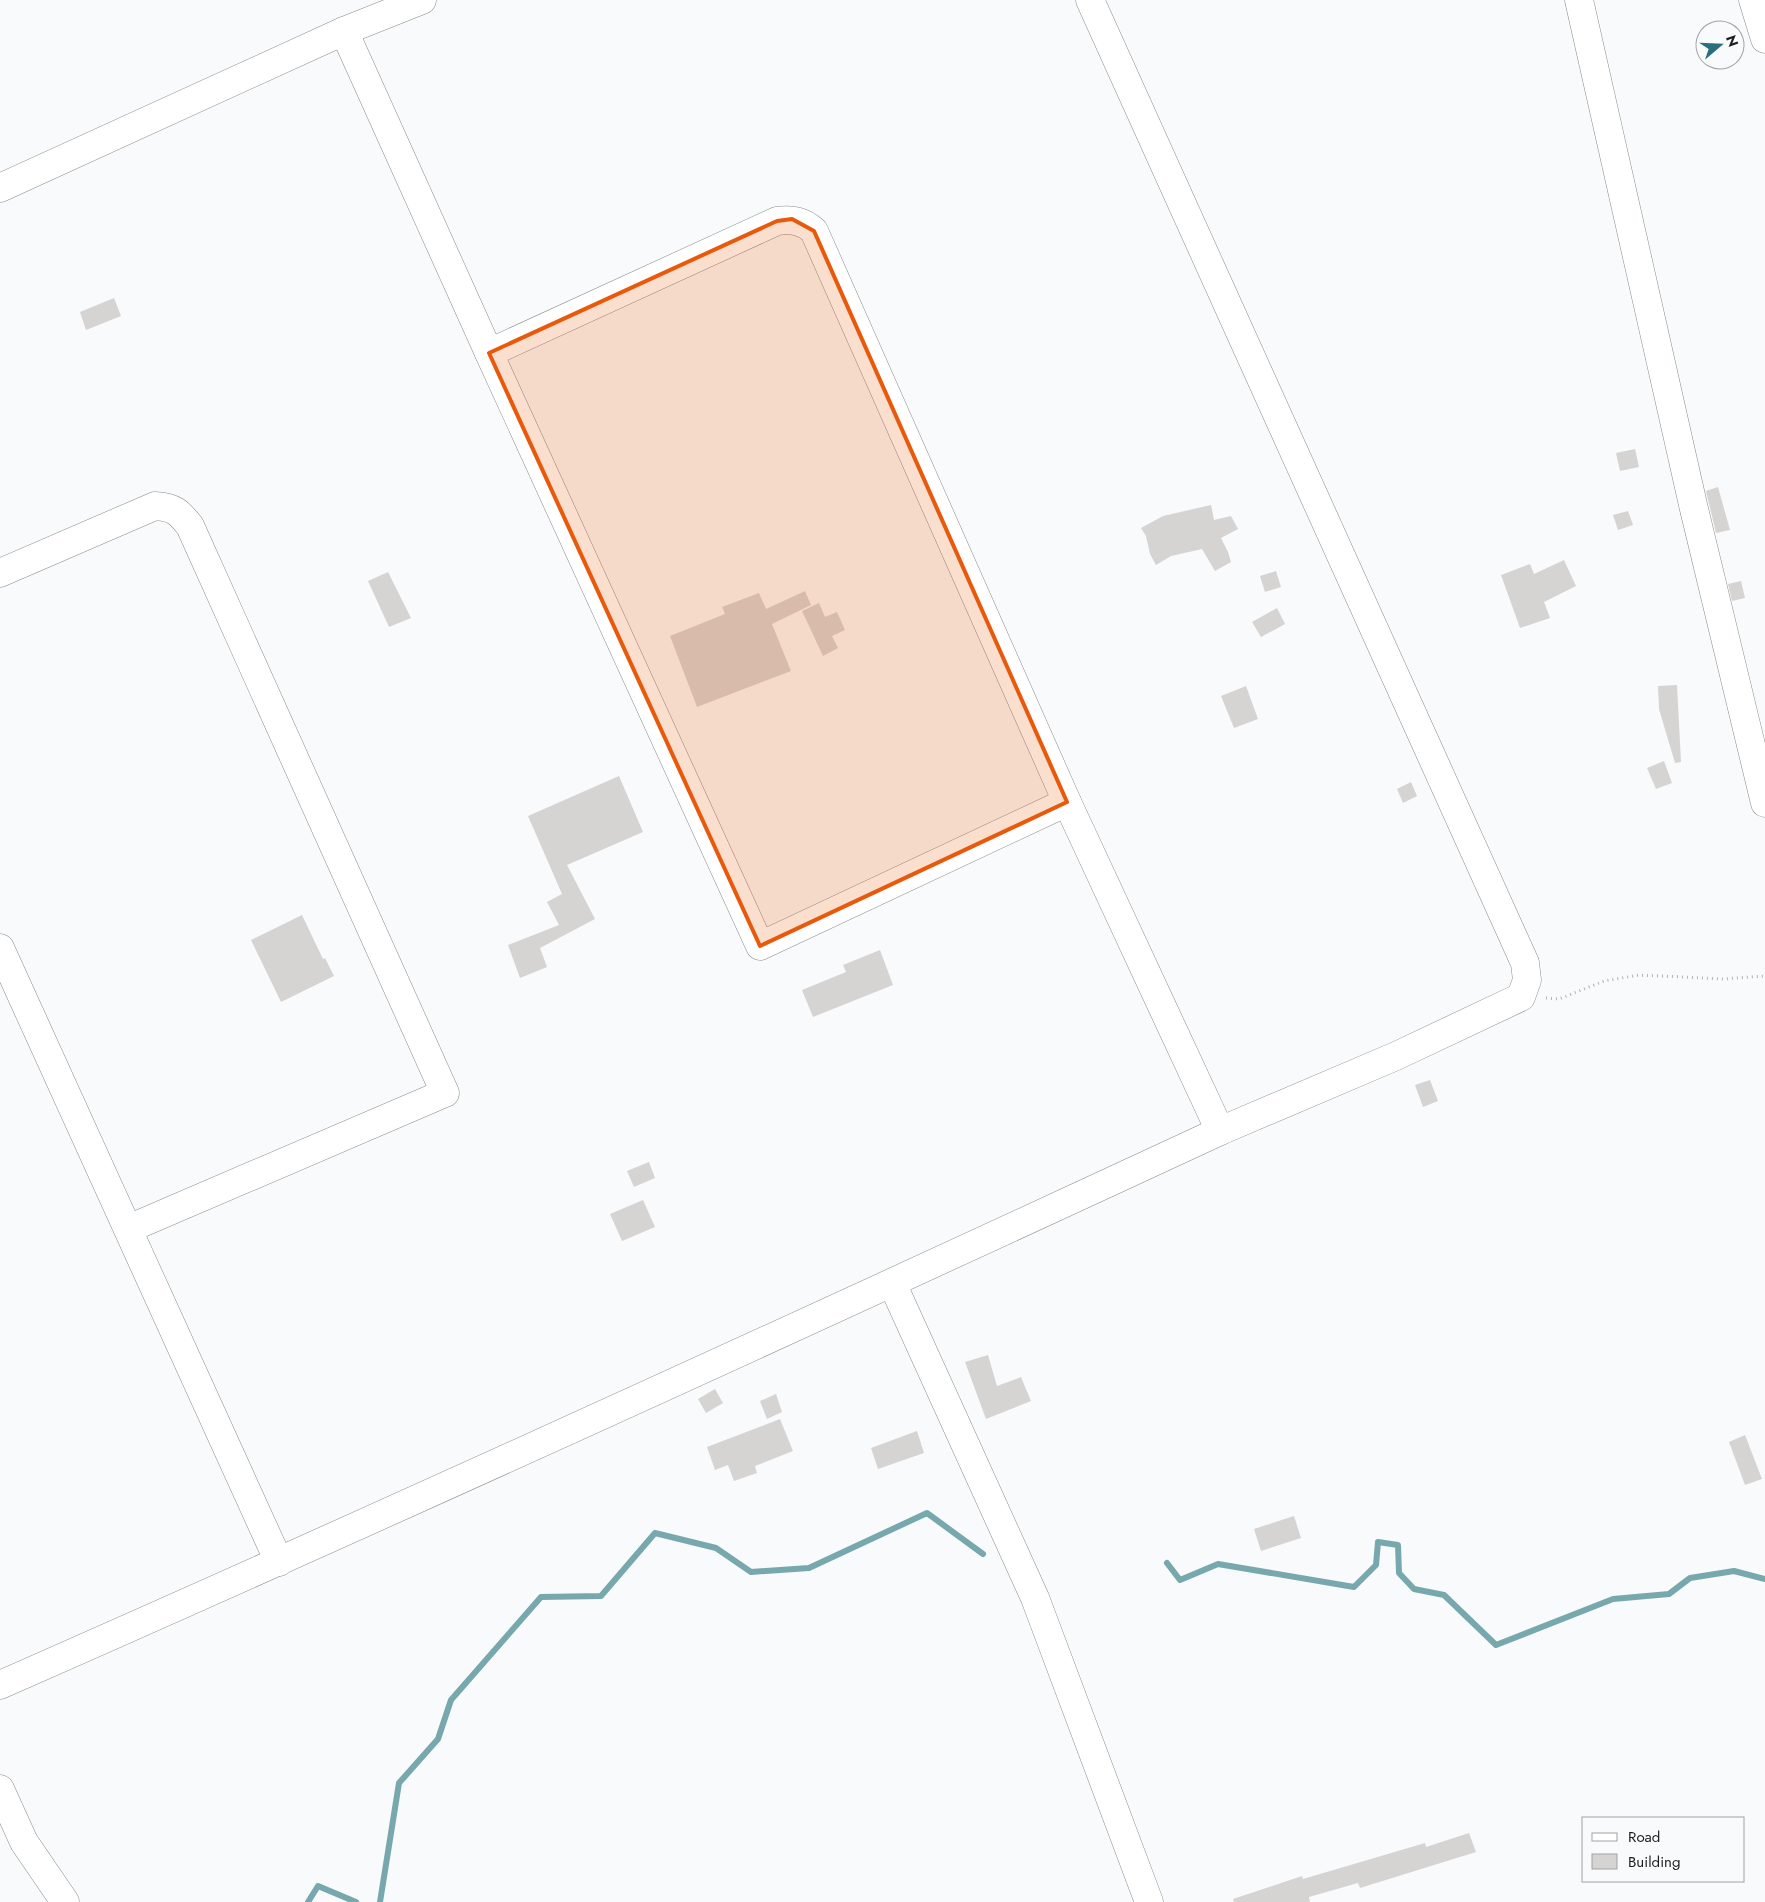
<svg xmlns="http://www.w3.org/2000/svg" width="1765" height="1902" viewBox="0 0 1765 1902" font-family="Jost,sans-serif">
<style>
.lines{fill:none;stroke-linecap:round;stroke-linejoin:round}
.stream{stroke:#77a8ae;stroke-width:6}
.building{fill:#d5d4d3}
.minor-casing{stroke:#8b8c8d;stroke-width:29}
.path{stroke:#b1b2b3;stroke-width:3;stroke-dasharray:1 4;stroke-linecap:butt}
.minor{stroke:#fff;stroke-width:28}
.marked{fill:#e8590c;fill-opacity:0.2;stroke:#e8590c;stroke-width:4;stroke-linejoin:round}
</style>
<rect width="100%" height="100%" fill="#f9fafb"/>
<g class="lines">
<!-- stream -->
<g class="stream">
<polyline points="1167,1563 1180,1580 1218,1564 1354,1587 1376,1565 1378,1542 1398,1545 1399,1573 1414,1589 1444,1595 1496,1645 1613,1599 1669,1594 1690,1578 1734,1571 1765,1579"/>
<polyline points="308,1902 318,1886 356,1902"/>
<polyline points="380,1902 399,1783 438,1739 451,1700 541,1597 601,1596 655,1533 716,1548 751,1572 809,1568 927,1513 983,1554"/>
</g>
</g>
<!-- building -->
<g class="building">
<polygon points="114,298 121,316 86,330 80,312"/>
<polygon points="1635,449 1639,467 1620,471 1616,453"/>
<polygon points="1718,487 1730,530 1716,533 1706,491"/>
<polygon points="1211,505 1214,520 1231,516 1238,529 1221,538 1228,552 1231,562 1215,571 1202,549 1171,556 1156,565 1150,554 1146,536 1141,528 1163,516"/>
<polygon points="1628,511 1633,525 1618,530 1613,515"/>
<polygon points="1564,560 1576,586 1544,602 1550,618 1520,628 1501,575 1530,564 1534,574"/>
<polygon points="1276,571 1281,587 1265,592 1260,576"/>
<polygon points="388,572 411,618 389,627 368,581"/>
<polygon points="1741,581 1745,598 1732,601 1728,584"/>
<polygon points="805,591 811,605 772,624 791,671 697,707 670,636 725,614 722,607 759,593 766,609"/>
<polygon points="819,603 825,617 837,612 845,630 832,636 838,648 823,656 802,611"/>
<polygon points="1277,608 1285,624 1261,637 1252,622"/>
<polygon points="1677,685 1681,762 1675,763 1659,709 1658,686"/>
<polygon points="1246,686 1258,719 1234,728 1221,696"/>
<polygon points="1664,761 1672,783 1656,789 1647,768"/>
<polygon points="619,776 643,832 567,865 595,919 540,948 547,967 520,978 508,945 559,925 547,902 562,894 528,816"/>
<polygon points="1411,782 1417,796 1403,803 1397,789"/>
<polygon points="302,915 323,959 325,958 334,976 281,1002 251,940"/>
<polygon points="880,950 893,985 813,1017 802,990 846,972 843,965"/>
<polygon points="1430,1080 1438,1101 1423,1107 1415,1085"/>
<polygon points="649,1162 655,1178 634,1187 627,1171"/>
<polygon points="643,1200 655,1227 622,1241 610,1214"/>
<polygon points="988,1355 997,1386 1021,1377 1031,1401 986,1419 965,1362"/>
<polygon points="715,1389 723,1403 706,1413 698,1399"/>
<polygon points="776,1394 782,1412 767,1419 760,1401"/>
<polygon points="780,1419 793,1451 755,1466 757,1473 734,1481 728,1465 715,1470 707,1447"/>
<polygon points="917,1431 924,1453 878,1469 871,1448"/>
<polygon points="1745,1435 1762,1479 1745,1485 1729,1442"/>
<polygon points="1294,1516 1301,1538 1261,1551 1254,1529"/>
<polygon points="1469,1833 1476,1852 1360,1888 1358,1883 1309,1897 1310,1902 1234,1902 1233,1899 1302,1876 1303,1879 1425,1843 1426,1847"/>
</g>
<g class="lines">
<defs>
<g id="minor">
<polyline points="1579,0 1694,509 1765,803"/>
<polyline points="1753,0 1765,39"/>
<polyline points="344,31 489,353 760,946 1067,802"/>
<polyline points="0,188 344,31 422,0"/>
<path d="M489,353L777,221C793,219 803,221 814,231L1067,802L1220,1131L1396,1056L1521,997L1527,980L1525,963L1090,0"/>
<path d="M0,573L155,506C174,507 179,512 190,526L445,1093L128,1229"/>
<polyline points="0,948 279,1562"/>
<polyline points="892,1283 1035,1598 1149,1902"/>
<path d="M0,1685C409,1505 815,1319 1220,1131"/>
<polyline points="0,1789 24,1842 65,1902"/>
</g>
</defs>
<!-- minor casing -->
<use href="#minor" class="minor-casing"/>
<!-- path -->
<polyline class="path" points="1546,998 1559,999 1604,981 1639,975 1723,979 1765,976"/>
<!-- minor -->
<use href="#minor" class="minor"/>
</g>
<!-- marked area -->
<path class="marked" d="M792,219L814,231L1067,802L760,946L489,353L777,221Z"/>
<!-- legend -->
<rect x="1582" y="1817" width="162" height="65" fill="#f9fafb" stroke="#a1a2a3"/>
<rect x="1592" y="1833" width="25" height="8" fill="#ffffff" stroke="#a1a2a3"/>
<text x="1628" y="1842" font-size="15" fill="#1d1d1e">Road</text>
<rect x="1592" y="1854" width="25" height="15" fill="#d5d4d3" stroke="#a1a2a3"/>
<text x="1628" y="1867" font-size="15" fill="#1d1d1e">Building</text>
<!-- north arrow -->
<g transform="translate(1720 45) rotate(71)"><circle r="24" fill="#f9fafb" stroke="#a1a2a3"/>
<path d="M0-4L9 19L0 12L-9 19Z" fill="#296e7e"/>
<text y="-8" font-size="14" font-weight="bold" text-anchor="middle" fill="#1d1d1e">N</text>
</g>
</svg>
